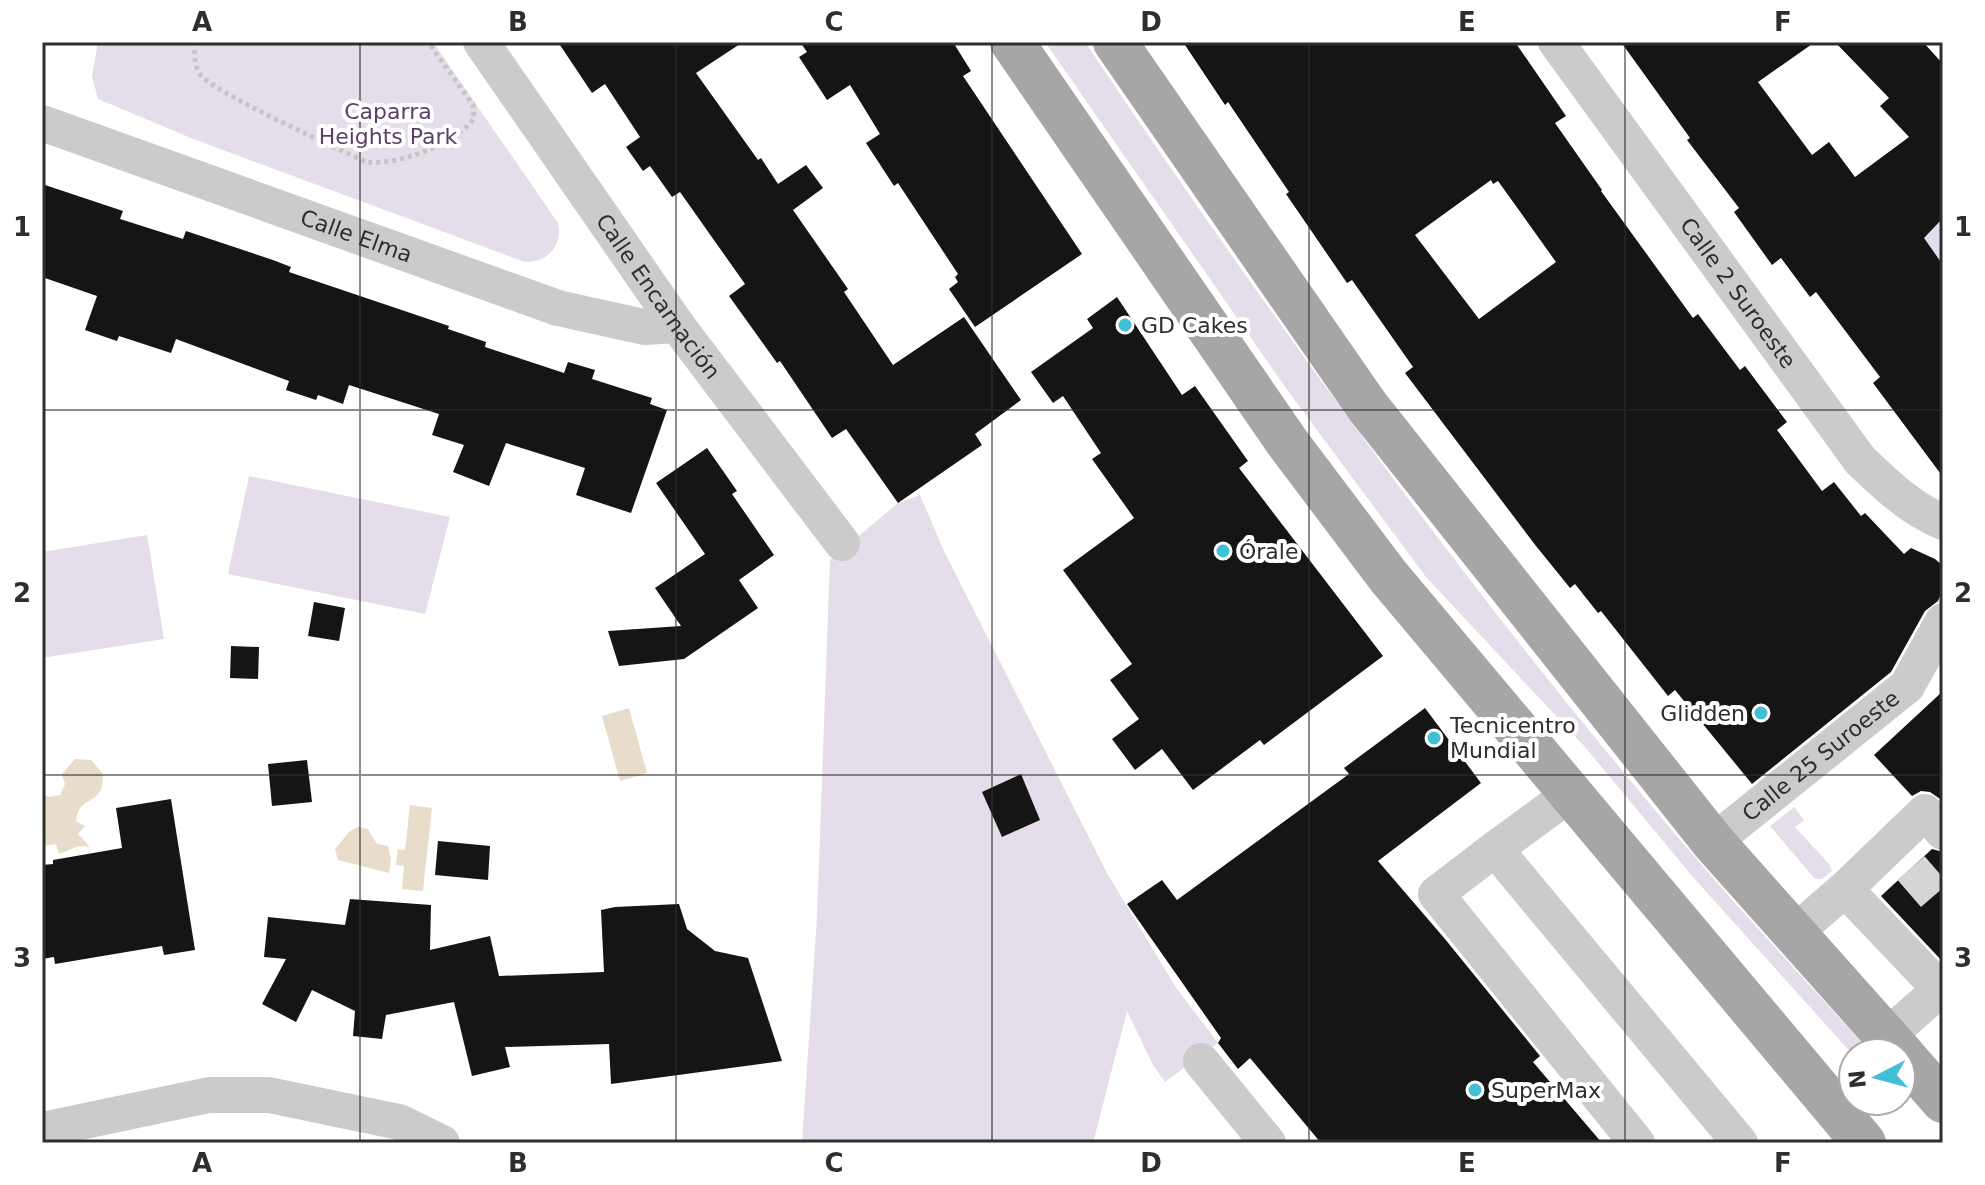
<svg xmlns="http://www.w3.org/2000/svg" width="1985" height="1185" viewBox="0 0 1985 1185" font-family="'DejaVu Sans',sans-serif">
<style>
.green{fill:#e6ddea}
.water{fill:#e8dccb}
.building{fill:#151515;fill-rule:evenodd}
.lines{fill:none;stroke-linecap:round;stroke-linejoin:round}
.minor-tunnel{stroke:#d5d5d5;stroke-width:36;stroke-dasharray:36 18;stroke-linecap:butt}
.path{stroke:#c5c5c5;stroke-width:5;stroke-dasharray:4 4;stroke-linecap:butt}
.minor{stroke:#cbcbcb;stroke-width:36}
.major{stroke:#a6a6a6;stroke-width:44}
.grid{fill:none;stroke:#2e2e2e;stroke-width:2;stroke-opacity:0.55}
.poi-dot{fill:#41bfd4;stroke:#fff;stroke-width:3}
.labels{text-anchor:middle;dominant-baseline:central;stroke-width:8;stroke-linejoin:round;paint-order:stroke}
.park-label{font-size:22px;fill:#5c4065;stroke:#fff}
.street-label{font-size:22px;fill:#2e2e2e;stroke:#fff}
.poi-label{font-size:22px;fill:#2e2e2e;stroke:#fff;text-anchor:start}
.neatline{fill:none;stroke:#2e2e2e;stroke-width:3}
.grid-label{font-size:26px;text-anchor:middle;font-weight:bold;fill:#2e2e2e}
</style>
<rect width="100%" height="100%" fill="#fff"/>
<!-- green -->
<g class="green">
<path d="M98,42H433L558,223C563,246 548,262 525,262L191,138L98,99L92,77Z"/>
<path d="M1045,42H1085C1266,311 1456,574 1665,822C1731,901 1802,976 1871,1053L1853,1055L1693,877L1585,747L1426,577L1288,391Z"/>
<polygon points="1943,218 1943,265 1915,227 1936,225"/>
<polygon points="249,476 450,517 425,614 228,574"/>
<polygon points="920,495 945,553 1107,873 1175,986 1218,1043 1165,1082 1153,1065 1127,1011 1093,1143 802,1143 817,916 830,560 898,503"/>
<polygon points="147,535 164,639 42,658 42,552"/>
<polygon points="1794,807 1804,820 1795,827 1830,865 1832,871 1822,879 1815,879 1770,826"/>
</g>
<!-- water -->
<g class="water">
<polygon points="629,708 647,773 620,781 602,716"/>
<path d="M75,759L91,760L103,774C104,809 79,792 76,821L85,826L78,834L90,847L79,846L59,854L56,844L42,846V794L49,797L60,795L65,784L62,774Z"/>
<polygon points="410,805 432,808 423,891 402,889 404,866 396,865 398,849 405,850"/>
<polygon points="358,827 368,829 377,844 388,846 391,858 389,873 338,860 335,849 350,831"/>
</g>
<!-- building -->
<g class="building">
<polygon points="558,42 743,42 696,73 758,160 761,158 778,184 806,165 823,188 793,210 848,289 844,292 893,365 964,317 1021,400 975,434 982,445 898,503 846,429 832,438 780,361 777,363 729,296 745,284 680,192 672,197 650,166 643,171 626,147 640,137 605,84 592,93"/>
<polygon points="800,42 953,42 971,71 963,76 1082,254 975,327 949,289 958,282 955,277 958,274 898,183 894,186 866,143 880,134 850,85 827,100 799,57 807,52"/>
<path d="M1183,42H1515L1566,116L1555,123L1602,190L1601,191L1693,318L1698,314L1740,370L1745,366L1787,422L1777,430L1822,491L1834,482L1861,516L1865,513L1904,554L1911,548L1935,559L1943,566V589L1938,601L1925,611L1891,672L1752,784L1675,690L1668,696L1601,611L1598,613L1575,584L1570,588L1536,546L1405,373L1413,367L1352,280L1347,283L1286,194L1289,192L1228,102L1225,105ZM1491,180L1493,184L1498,181L1556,262L1479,319L1415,235Z"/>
<polygon points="1621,42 1815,42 1758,82 1812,155 1829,142 1855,177 1909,137 1880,106 1889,98 1835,42 1923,42 1943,64 1943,218 1924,238 1943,265 1943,477 1873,383 1880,377 1816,292 1810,297 1781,258 1772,265 1734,212 1739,208 1687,140 1690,138"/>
<polygon points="42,184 123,211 120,219 183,239 186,231 273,260 291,267 289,272 449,326 448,329 486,342 485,347 564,373 568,362 595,370 592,379 652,398 650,404 667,410 631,513 576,495 585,468 506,443 489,486 453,472 464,445 432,435 439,414 349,385 343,404 318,395 316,400 286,390 289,381 176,339 171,353 119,336 117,341 85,330 97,296 42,277"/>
<polygon points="1117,297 1182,395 1195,386 1248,461 1239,468 1383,656 1264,745 1260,740 1193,790 1162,749 1135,770 1112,739 1139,719 1110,680 1132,664 1063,570 1134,518 1092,459 1101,453 1063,396 1053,403 1031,372 1093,328 1087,319"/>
<polygon points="707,448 737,491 732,494 774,555 739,580 758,608 684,659 619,666 608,631 681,626 655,588 705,554 656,483"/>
<polygon points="314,602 345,608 339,641 308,636"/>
<polygon points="231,646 259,647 258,679 230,678"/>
<polygon points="1943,691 1943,801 1930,792 1921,791 1912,796 1874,755"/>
<polygon points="1425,708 1481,783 1378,861 1445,939 1540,1056 1533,1062 1602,1143 1321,1143 1250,1058 1238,1069 1218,1043 1221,1038 1127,904 1162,880 1177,900 1349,774 1344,768"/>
<polygon points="307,760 312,802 272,806 268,764"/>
<polygon points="1021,774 1040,820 1002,837 982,792"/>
<polygon points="171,799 195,950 164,955 162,946 55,964 54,957 42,959 42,865 53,864 53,860 122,848 116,808"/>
<polygon points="438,841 490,846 488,880 435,875"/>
<polygon points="1932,849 1943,852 1943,962 1881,896"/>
<polygon points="350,899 431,905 430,950 490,936 499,976 604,972 601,910 615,907 679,904 687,929 715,951 748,958 782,1061 611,1084 609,1044 505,1047 510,1067 472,1076 454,1002 386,1015 382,1039 353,1036 355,1011 312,990 296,1022 262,1004 286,959 264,957 268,917 345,925"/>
</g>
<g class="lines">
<!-- minor-tunnel -->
<polyline class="minor-tunnel" points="1911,868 1943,905"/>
<!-- path -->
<path class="path" d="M194,42C195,52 194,64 199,73C209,91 339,149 366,162C397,166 456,144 474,118L473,105L428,42"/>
<!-- minor -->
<g class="minor">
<path id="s1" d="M481,42L677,325L842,543"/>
<path id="s2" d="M1556,42L1860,460C1885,484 1911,509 1943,522"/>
<path id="s3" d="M42,123L558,308L644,327L677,325"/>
<path id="s4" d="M1713,842L1907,686L1943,621"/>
<polyline points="1495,849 1570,794"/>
<polyline points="1794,933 1845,889"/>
<polyline points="1940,989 1845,889 1925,812 1943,832"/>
<polyline points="1886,1037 1943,987"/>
<polyline points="1201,1061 1268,1143"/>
<polyline points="42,1130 209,1095 269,1095 399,1122 442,1143"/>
<polyline points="1637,1143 1436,894 1495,849 1740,1143"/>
</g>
<!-- major -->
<g class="major">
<polyline points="1012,42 1287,442 1388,576 1864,1143"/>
<polyline points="1115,42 1367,406 1713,842 1901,1053"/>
<polyline points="1901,1053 1943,1101"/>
</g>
</g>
<!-- grid -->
<path class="grid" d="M360,42V1143M676,42V1143M992,42V1143M1309,42V1143M1625,42V1143M42,410H1943M42,775H1943"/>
<!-- markers -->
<g class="poi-dot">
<circle cx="1125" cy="325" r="8"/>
<circle cx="1223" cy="551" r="8"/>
<circle cx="1761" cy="713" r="8"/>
<circle cx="1434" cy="738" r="8"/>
<circle cx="1475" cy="1090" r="8"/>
</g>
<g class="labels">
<!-- park labels -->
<g class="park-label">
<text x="388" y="111">Caparra<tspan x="388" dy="25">Heights Park</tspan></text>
</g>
<!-- street labels -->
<g class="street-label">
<text stroke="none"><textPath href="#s3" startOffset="334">Calle Elma</textPath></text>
<text stroke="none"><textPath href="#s2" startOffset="310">Calle 2 Suroeste</textPath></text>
<text stroke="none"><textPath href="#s1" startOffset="310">Calle Encarnación</textPath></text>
<text stroke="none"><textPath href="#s4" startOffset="138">Calle 25 Suroeste</textPath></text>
</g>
<!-- poi labels -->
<g class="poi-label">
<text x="1141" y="325">GD Cakes</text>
<text x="1239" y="551">Órale</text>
<text x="1745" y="713" text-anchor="end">Glidden</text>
<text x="1450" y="725">Tecnicentro<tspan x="1450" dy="25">Mundial</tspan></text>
<text x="1491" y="1090">SuperMax</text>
</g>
</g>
<!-- border -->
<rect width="1985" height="1185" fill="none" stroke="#ffffff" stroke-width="88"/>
<!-- north arrow -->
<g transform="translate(1877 1077) rotate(264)"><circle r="38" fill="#ffffff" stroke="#ababab" stroke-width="2"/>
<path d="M0-6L14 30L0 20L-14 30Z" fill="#41bfd4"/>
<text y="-12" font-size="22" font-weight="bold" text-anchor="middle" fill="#2e2e2e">N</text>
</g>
<rect x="44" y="44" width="1897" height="1097" class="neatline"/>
<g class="grid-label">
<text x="202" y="31">A</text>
<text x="518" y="31">B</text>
<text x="834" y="31">C</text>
<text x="1151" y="31">D</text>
<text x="1467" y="31">E</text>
<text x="1783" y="31">F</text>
<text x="22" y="236">1</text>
<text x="1963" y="236">1</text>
<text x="22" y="602">2</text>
<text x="1963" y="602">2</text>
<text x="22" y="967">3</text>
<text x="1963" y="967">3</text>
<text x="202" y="1172">A</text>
<text x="518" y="1172">B</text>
<text x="834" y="1172">C</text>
<text x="1151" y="1172">D</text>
<text x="1467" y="1172">E</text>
<text x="1783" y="1172">F</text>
</g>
</svg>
